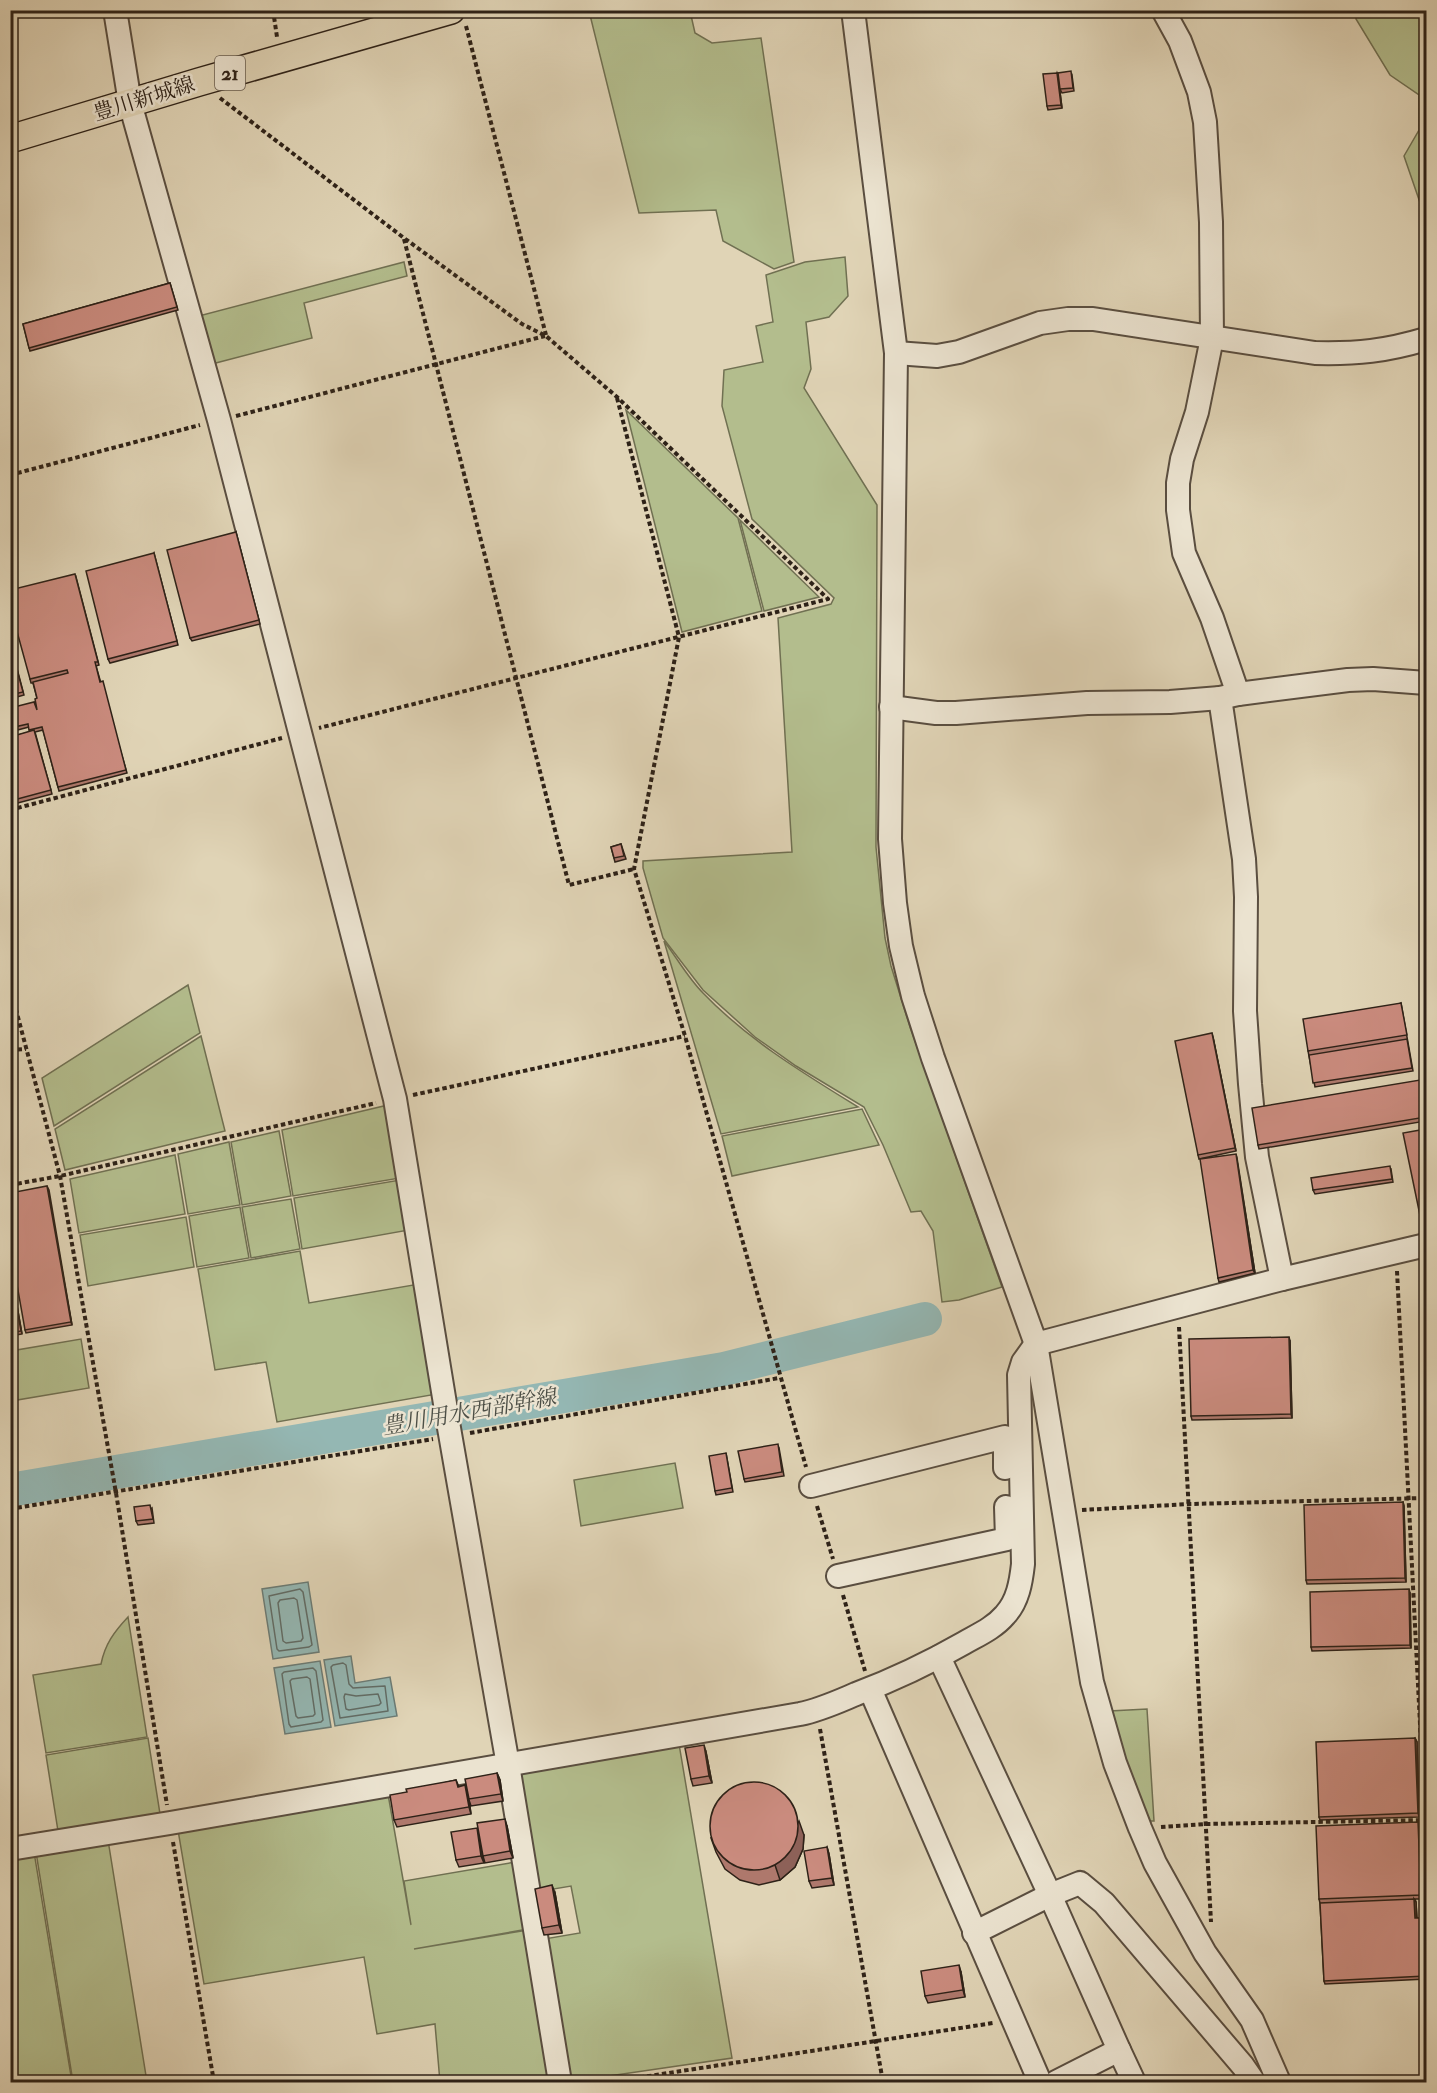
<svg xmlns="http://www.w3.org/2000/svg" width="1437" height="2093" viewBox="0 0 1437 2093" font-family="'IM FELL Double Pica','Noto Serif JP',serif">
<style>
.green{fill:#b3bd8d;stroke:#707052;stroke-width:1.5}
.water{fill:#94b7b3;stroke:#6b7b75;stroke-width:1.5}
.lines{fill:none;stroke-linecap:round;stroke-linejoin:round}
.shore{stroke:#616c66;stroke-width:1.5}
.river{stroke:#94b7b3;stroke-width:34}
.minor-casing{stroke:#5a4e40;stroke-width:26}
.major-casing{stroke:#2e2218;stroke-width:30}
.path{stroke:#2e2218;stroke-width:4;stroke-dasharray:4.5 3;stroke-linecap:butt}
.minor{stroke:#ebe3d0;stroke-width:22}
.major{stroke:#e0d4b6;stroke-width:27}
.wall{fill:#ae786c;stroke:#2e2218;stroke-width:1.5}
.shaded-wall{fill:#8d6158;stroke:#2e2218;stroke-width:1.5}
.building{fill:#ca8b7e;stroke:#2e2218;stroke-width:1.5}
.labels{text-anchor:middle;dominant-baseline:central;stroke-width:5;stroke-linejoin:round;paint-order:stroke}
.shield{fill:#ebe3d0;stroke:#675c4f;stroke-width:1.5}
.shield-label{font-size:20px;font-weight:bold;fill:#2e2218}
.street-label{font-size:21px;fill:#2e2218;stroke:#ebe3d0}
.water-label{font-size:22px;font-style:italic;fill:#4d4f46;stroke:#ebe3d0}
</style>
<rect width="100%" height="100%" fill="#e0d4b6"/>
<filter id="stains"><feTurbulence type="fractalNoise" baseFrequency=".00333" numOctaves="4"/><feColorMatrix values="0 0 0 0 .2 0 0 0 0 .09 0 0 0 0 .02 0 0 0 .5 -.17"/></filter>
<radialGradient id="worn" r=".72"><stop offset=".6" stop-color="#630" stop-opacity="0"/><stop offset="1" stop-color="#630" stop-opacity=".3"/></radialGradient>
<!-- green -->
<g class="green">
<polygon points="589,11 690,11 695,33 712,43 761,38 794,262 774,269 723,241 716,210 639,213"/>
<polygon points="1356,11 1426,11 1426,220 1404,156 1419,130 1419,95 1390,75 1356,19"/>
<polygon points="845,257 848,296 829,317 806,322 811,369 804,388 877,505 876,847 885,938 891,966 910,1027 1002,1287 959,1300 942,1302 933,1231 921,1211 911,1212 883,1145 864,1107 796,1066 755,1037 703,990 663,938 643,868 643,861 792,852 778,618 831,604 834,598 752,519 722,406 724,370 763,362 756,326 773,322 766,275 805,262"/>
<polygon points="404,262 407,276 304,303 312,338 208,365 195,317"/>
<polygon points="626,410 738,518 762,611 682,632"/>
<polygon points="740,520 819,597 764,611"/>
<path d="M664,941C677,958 688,978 703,993C748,1040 803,1073 858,1107L721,1134Z"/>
<polygon points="188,985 200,1033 54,1126 42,1078"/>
<polygon points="201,1036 225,1131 65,1170 55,1129"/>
<polygon points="388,1105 400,1178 293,1196 282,1130"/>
<polygon points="862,1109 879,1145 732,1176 722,1136"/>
<polygon points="279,1131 291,1196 242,1205 231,1142"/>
<polygon points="229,1142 240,1205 188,1214 178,1154"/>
<polygon points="175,1155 185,1214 79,1233 70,1179"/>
<polygon points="400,1180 409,1230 302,1249 294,1198"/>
<polygon points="291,1199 300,1249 251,1258 242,1207"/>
<polygon points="240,1207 249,1258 197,1267 189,1216"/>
<polygon points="186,1217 194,1267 88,1286 80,1235"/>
<polygon points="300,1251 309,1303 419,1284 437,1394 277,1422 266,1362 215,1370 198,1269"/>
<polygon points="81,1339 89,1388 11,1401 11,1351"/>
<polygon points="675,1463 683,1508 581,1526 574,1480"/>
<path d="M128,1617L147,1737L46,1753L33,1675L101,1664C105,1644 114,1632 128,1617Z"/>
<polygon points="1147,1709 1154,1821 1149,1821 1137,1794 1110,1711"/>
<polygon points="148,1738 160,1814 58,1831 46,1755"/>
<polygon points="679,1744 732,2058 568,2082 544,1939 580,1933 571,1886 536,1892 516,1772"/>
<polygon points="388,1794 411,1925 404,1881 516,1862 528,1929 414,1949 528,1930 554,2082 440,2082 435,2024 377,2034 364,1957 204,1984 178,1830"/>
<polygon points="108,1840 147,2082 73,2082 36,1852"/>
<polygon points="34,1852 72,2082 11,2082 11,1856"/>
</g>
<!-- water -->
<g class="water">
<polygon points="308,1582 319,1652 273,1659 262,1589"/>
<polygon points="351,1656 355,1683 390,1677 397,1716 335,1726 324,1660"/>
<polygon points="320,1661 331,1727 285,1734 274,1668"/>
</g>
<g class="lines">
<!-- shore -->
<g class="shore">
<polygon points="300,1589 303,1592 312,1645 309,1647 279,1651 277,1649 269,1596"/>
<polygon points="294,1598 297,1600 303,1638 301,1641 286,1643 283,1641 278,1603 280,1600"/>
<polygon points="343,1663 346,1665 349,1684 353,1688 385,1686 388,1711 340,1718 331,1667 333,1665"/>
<polygon points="313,1668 316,1671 323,1720 321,1722 291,1727 289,1724 282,1674 284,1672"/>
<polygon points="307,1677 310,1679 315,1714 313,1716 298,1718 296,1716 290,1681 292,1679"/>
<polygon points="378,1694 381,1703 379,1705 349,1710 346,1709 344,1697 345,1694 356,1696"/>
</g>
<!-- river -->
<polyline class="river" points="10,1490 724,1369 925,1319"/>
<defs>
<g id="minor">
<polyline points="115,10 130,103 219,420 395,1099 449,1428 508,1765 560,2082"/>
<polyline points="853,10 896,353 890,839 895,903 901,946 913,996 933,1058 1036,1344 1092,1682 1115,1763 1140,1828 1155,1863 1205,1953 1252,2020 1279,2082"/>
<polyline points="1163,10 1180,41 1199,92 1205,122 1211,222 1212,338 1197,412 1182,459 1178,483 1178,510 1184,553 1212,618 1238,694"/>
<path d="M896,353L937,356L959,352L1040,323L1068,319H1093L1315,353C1357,354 1386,351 1426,339"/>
<polyline points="1220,698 1244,859 1246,897 1245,1011 1250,1084 1257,1157 1282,1279"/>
<polyline points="891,707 936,713 956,713 1087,703 1170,702 1220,698 1238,694 1348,680 1373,679 1426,683"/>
<polyline points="811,1486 1005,1437 1005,1468"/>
<polyline points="838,1576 1007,1539 1006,1507"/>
<polyline points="939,1657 1050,1895 1119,2050 1056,2082"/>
<polyline points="870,1689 1040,2082"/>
<path d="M10,1849L170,1823L800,1714C820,1710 837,1702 856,1694C893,1680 929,1663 964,1643C978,1635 994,1628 1005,1615C1018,1601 1021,1582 1023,1564L1019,1375L1023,1362L1036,1344L1282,1279L1426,1245"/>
<polyline points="974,1933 1050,1895 1080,1883 1104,1903 1243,2066 1254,2082"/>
<polyline points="1119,2050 1134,2082"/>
</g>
<polyline id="major" points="10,139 199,82 451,10"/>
</defs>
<!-- minor casing -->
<use href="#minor" class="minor-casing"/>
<!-- major casing -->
<use href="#major" class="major-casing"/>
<!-- path -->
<g class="path">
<polyline points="273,10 277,37"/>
<polyline points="466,26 546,335"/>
<polyline points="220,98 404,238 522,324 546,336 617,397 828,599 319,728"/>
<polyline points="404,239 569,885 634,869"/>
<polyline points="617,398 679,637 634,869 685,1036 806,1467"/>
<polyline points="236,416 545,336"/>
<polyline points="10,475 200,425"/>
<polyline points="10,810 282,738"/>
<polyline points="10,987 60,1176 116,1493 167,1805"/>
<polyline points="10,1050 26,1049"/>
<polyline points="413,1095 685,1036"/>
<polyline points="10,1185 60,1176 376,1103"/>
<polyline points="1397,1271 1426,1842"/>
<polyline points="1179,1327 1211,1922"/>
<polyline points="470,1433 779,1378"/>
<polyline points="817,1506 833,1559"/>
<polyline points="10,1509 433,1439"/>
<polyline points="1082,1510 1190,1504 1426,1498"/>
<polyline points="843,1595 865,1671"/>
<polyline points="820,1729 883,2082"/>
<polyline points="1161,1827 1206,1824 1426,1820"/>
<polyline points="173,1842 214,2082"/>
<polyline points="610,2082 993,2023"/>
</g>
<!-- minor -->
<use href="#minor" class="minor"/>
<!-- major -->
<use href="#major" class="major"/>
</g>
<!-- wall -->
<g class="wall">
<polygon points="1057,73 1058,76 1062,108 1048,110 1047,106"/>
<polygon points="1072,75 1074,91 1062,93 1060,89"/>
<polygon points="170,283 178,310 30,351 23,324"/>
<polygon points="236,532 260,624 192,641 190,638"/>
<polygon points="154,553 178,645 110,663 108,659"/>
<polygon points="76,577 99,665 96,666 127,773 59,791 43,730 35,732 52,794 10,805 10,737 30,732 29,727 10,732 10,708 37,710 37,698 33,683 31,683 30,679"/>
<polygon points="10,642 24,695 10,699"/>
<polygon points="621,844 626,859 615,862 611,847"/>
<polygon points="1401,1003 1413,1071 1315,1087 1308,1051"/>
<polygon points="1213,1037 1236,1151 1199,1159 1198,1155"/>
<polygon points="1421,1084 1426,1121 1259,1149 1258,1145"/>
<polygon points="1236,1154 1255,1273 1219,1282 1218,1278"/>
<polygon points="1391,1169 1393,1182 1315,1194 1313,1190"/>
<polygon points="47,1186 72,1325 26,1333 25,1330"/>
<polygon points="10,1266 22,1334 10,1336"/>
<polygon points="1290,1341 1292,1418 1192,1420 1191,1416"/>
<polygon points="779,1448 784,1476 745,1482 744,1479"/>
<polygon points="726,1453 733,1492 716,1495 715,1491"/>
<polygon points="1403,1502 1404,1506 1406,1582 1307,1584 1306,1580"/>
<polygon points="152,1508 154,1523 138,1525 136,1521"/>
<polygon points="1410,1593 1411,1648 1312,1651 1311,1647"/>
<polygon points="1415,1738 1417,1742 1419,1817 1320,1820 1319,1817"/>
<polygon points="706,1752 712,1783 693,1786 691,1779"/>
<polygon points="497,1773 500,1780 503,1801 471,1806 469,1800 471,1814 397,1827 394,1820 407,1792 456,1780 459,1787 465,1785 467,1792"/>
<polygon points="1418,1822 1419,1826 1422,1899 1415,1899 1416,1902 1417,1918 1425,1921 1426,1979 1325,1984 1324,1981 1320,1903 1319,1899"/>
<polygon points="507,1826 513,1858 485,1863 483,1856 484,1863 459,1867 456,1860 479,1835"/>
<polygon points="804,1835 803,1849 795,1867 780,1880 759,1885 740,1880 725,1869 716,1852 711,1838"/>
<polygon points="827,1847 829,1854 834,1885 812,1888 809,1881"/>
<polygon points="555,1893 562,1933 544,1935 542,1928"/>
<polygon points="961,1972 965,1997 928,2003 925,1996"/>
</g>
<!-- shaded-wall -->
<g class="shaded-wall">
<polygon points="1057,73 1058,76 1062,108 1061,105"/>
<polygon points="1212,1033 1213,1037 1236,1151 1235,1148"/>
<polygon points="1236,1154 1237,1158 1255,1273 1253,1270"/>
<polygon points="47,1186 49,1190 72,1325 71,1322"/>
<polygon points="10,1266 22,1334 10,1270"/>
<polygon points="1289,1337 1290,1341 1292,1418 1291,1414"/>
<polygon points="1403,1502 1404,1506 1406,1582 1405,1578"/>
<polygon points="1409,1589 1410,1593 1411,1648 1410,1645"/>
<polygon points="1415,1738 1417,1742 1419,1817 1418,1813"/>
<polygon points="704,1745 706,1752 712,1783 709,1776"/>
<polygon points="497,1773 500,1780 503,1801 501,1794"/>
<polygon points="465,1785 468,1793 471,1814 469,1807"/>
<polygon points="505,1819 507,1826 513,1858 510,1851"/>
<polygon points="799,1821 804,1835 803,1849 795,1867 780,1880 775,1865"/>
<polygon points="1418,1822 1419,1826 1422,1899 1421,1895"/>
<polygon points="477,1828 479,1835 484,1863 481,1856"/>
<polygon points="827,1847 829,1854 834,1885 832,1878"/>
<polygon points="552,1885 555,1893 562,1933 559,1925"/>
<polygon points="1414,1899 1416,1902 1417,1922 1415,1918"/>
<polygon points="1424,1918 1425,1921 1426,1976"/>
<polygon points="959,1965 961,1972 965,1997 963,1990"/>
</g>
<!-- building -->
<g class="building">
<polygon points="1071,71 1073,88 1060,89 1058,73"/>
<polygon points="1057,73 1061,105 1047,106 1043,74"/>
<polygon points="170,283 177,307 29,348 23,324"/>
<polygon points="236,532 259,620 190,638 167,550"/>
<polygon points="154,553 177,641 108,659 86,571"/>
<polygon points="75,574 98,662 95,662 100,682 103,681 126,770 58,787 42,727 29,730 28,724 10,728 10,708 34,702 37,710 35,699 37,698 33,682 68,673 67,670 30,679 10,606 10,590"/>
<polygon points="10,644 23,692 10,695"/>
<polygon points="34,730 51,790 10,801 10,737"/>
<polygon points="621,844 624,856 614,858 611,847"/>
<polygon points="1401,1003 1407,1035 1308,1051 1303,1019"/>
<polygon points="1212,1033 1235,1148 1198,1155 1175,1041"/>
<polygon points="1407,1039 1412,1068 1313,1083 1309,1055"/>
<polygon points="1420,1080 1426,1117 1258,1145 1252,1108"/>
<polygon points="1426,1129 1426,1229 1423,1230 1403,1133"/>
<polygon points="1236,1154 1253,1270 1218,1278 1200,1159"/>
<polygon points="1390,1166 1392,1179 1313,1190 1311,1178"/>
<polygon points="47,1186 71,1322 25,1330 10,1245 10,1193"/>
<polygon points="10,1270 21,1331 10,1333"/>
<polygon points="1289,1337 1291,1414 1191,1416 1189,1339"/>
<polygon points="778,1444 782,1472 744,1479 738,1451"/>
<polygon points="726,1453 732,1488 715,1491 709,1456"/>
<polygon points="1403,1502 1405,1578 1306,1580 1304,1505"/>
<polygon points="150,1505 153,1519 136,1521 134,1507"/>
<polygon points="1425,1585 1426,1585 1426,1653"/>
<polygon points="1409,1589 1410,1645 1311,1647 1310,1592"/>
<polygon points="1415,1738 1418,1813 1319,1817 1316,1742"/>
<polygon points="704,1745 709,1776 691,1779 685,1748"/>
<polygon points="497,1773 501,1794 469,1799 465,1779"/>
<polygon points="456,1780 458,1787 465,1785 469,1807 394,1820 390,1795 407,1792 406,1789"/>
<circle cx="754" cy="1826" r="44"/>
<polygon points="505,1819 510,1851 483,1856 477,1823"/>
<polygon points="1418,1822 1421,1895 1319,1899 1316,1826"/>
<polygon points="477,1828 481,1856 456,1860 451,1832"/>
<polygon points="827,1847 832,1878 809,1881 804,1851"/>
<polygon points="552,1885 559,1925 542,1928 535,1889"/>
<polygon points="1414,1899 1415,1918 1424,1918 1426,1976 1324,1981 1320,1903"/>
<polygon points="959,1965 963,1990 925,1996 921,1971"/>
</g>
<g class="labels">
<!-- shield labels -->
<rect class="shield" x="215" y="56" width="30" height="34" rx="4.5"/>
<g class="shield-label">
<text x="230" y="73">21</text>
</g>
<!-- street labels -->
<g class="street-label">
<text transform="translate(144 99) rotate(-17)">豊川新城線</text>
</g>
<!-- water labels -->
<g class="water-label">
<text transform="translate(469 1412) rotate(-10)">豊川用水西部幹線</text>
</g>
</g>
<!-- margin -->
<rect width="1437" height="2093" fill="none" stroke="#e0d4b6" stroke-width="36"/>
<rect x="12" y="12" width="1413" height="2069" fill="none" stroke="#2e2218" stroke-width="3"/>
<rect x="18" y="18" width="1401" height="2057" fill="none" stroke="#2e2218" stroke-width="1.5"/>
<rect width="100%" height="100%" filter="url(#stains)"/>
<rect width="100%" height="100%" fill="url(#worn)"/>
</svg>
